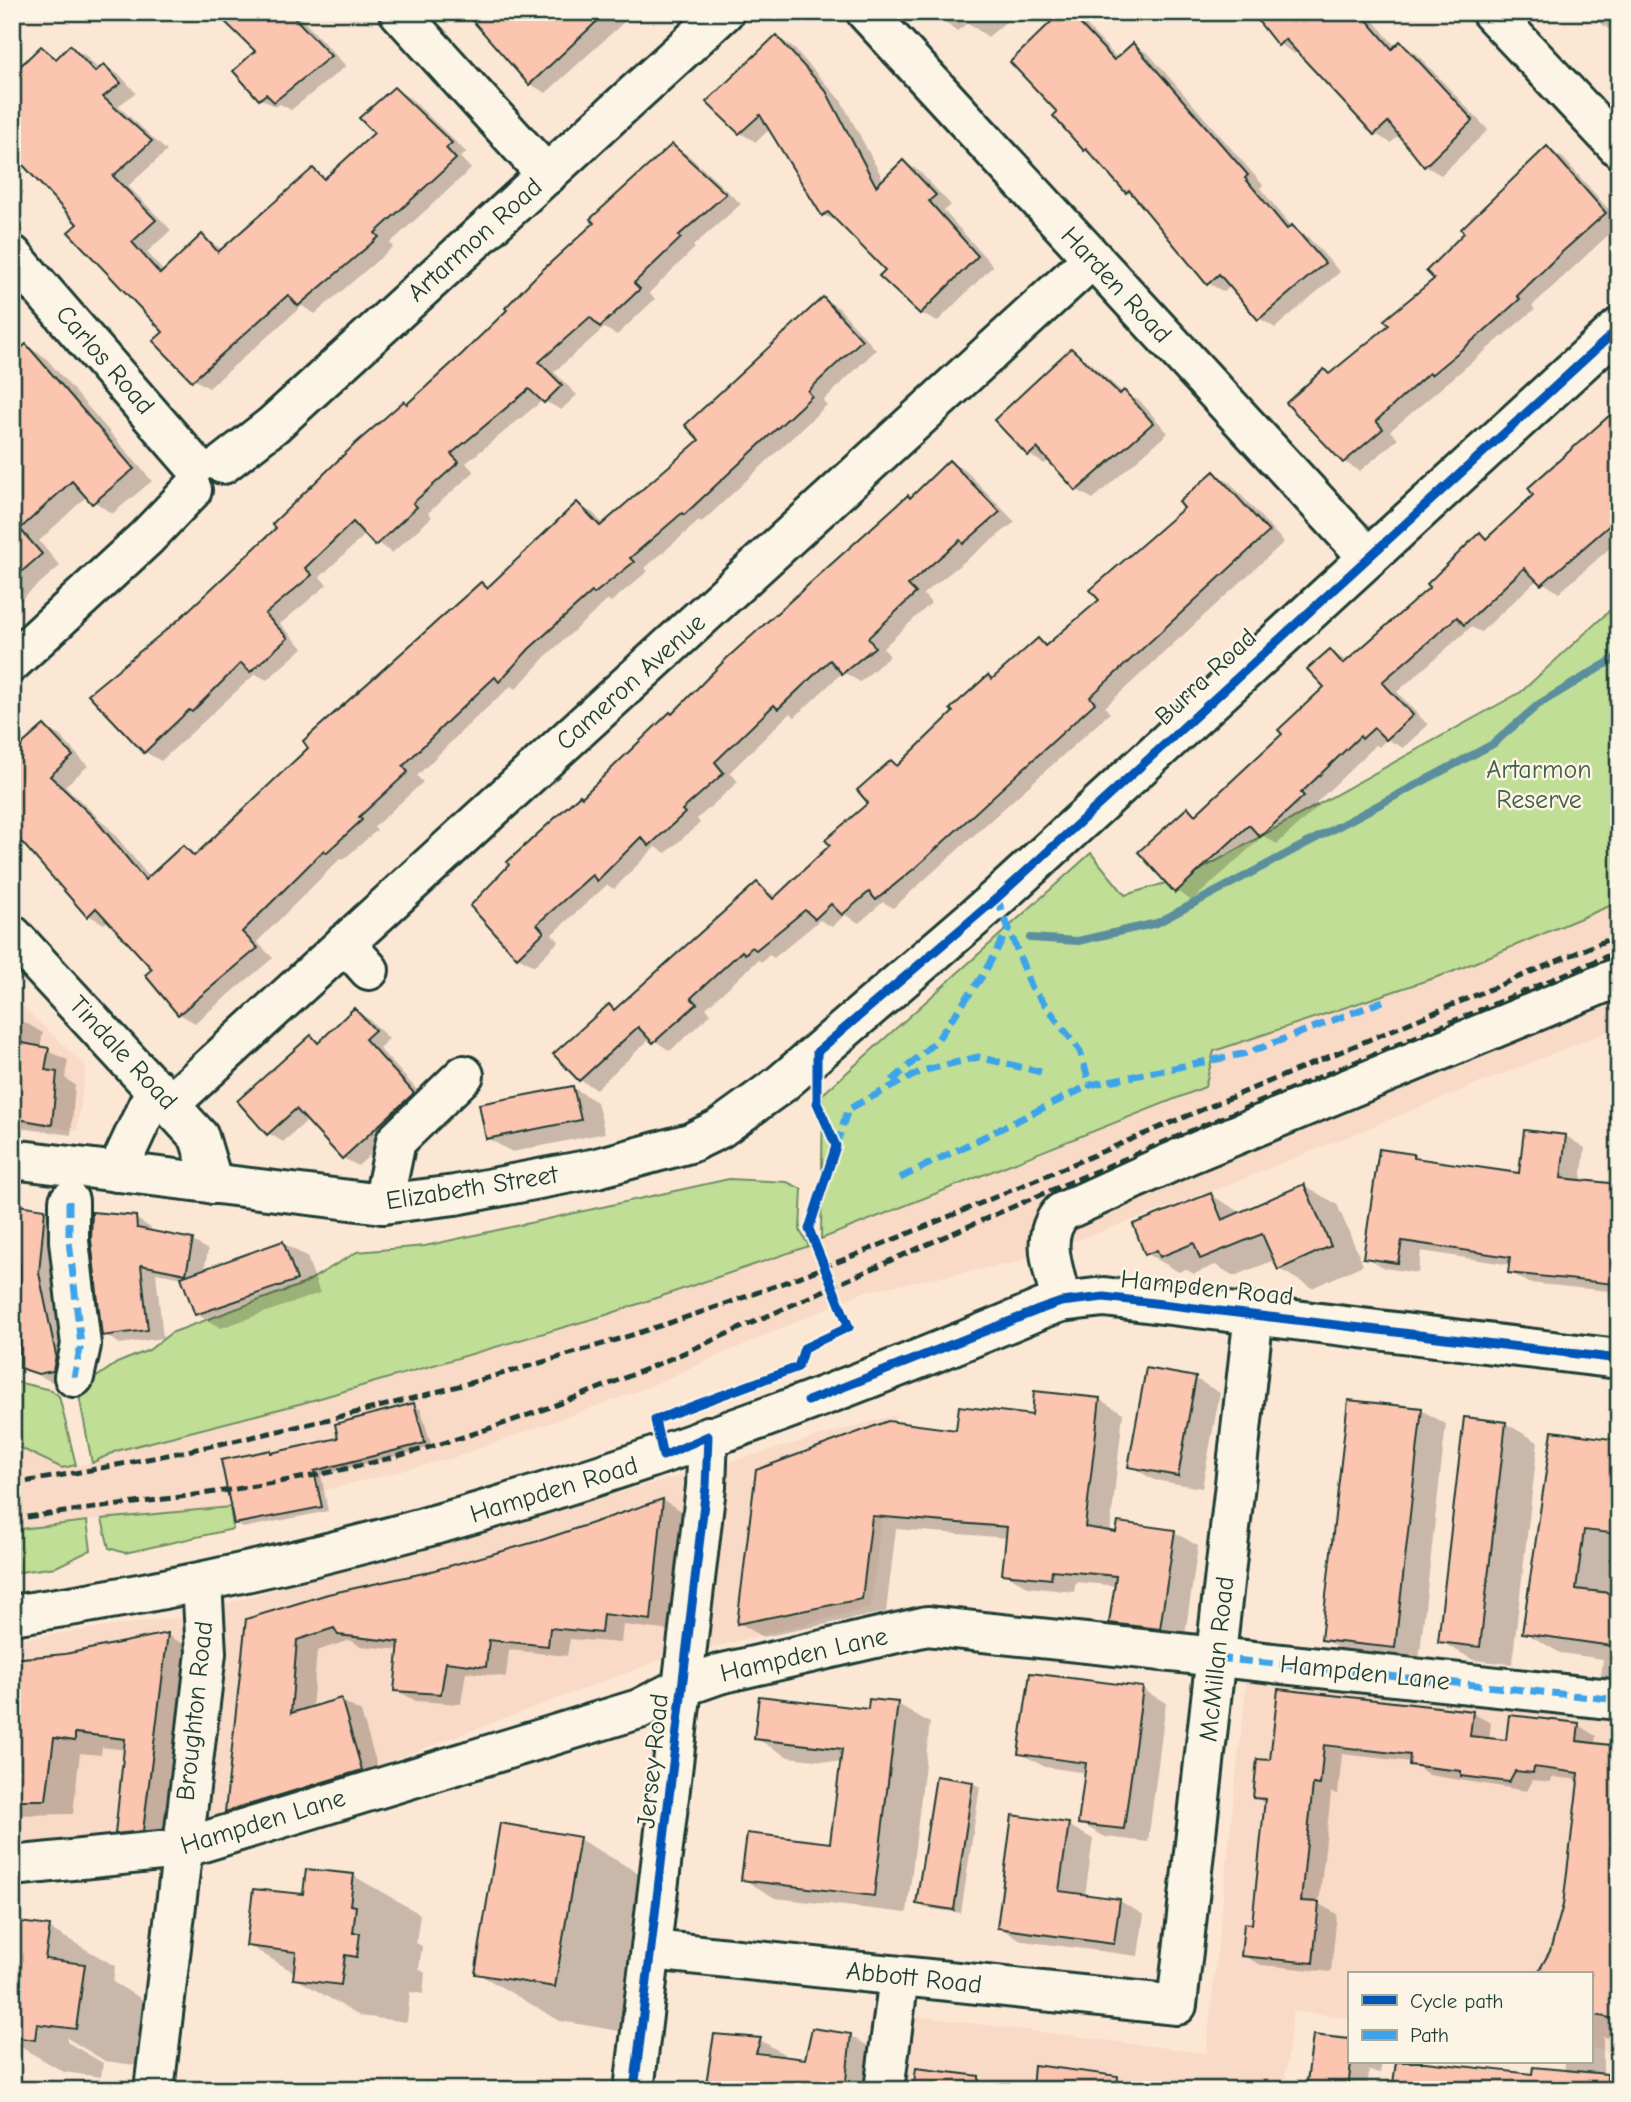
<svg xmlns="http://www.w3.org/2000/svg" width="1631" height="2102" viewBox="0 0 1631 2102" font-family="'Comic Neue',sans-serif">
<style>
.built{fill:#f8dac7}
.green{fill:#c1de96;stroke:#708e65;stroke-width:2}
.shadow{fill:#0003}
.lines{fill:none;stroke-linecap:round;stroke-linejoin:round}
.stream{stroke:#5c8f9e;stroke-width:8}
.building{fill:#fcc5b0;stroke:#1f3d34;stroke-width:2}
.minor-casing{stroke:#1f3d34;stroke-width:44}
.minor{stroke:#fcf5e5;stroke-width:38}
.rail{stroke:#1f3d34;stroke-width:5;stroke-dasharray:10 5;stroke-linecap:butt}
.quiet{stroke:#3da4eb;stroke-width:7;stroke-dasharray:14 7;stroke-linecap:butt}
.cycleway-casing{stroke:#fcf5e5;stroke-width:13}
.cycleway{stroke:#0057b8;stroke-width:9}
.labels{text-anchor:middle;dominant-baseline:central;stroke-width:5;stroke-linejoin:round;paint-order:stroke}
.street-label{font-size:26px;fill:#1f3d34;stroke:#fcf5e5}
.park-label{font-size:26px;fill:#3f5d48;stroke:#fcf5e5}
</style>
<rect width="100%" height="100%" fill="#fce7d5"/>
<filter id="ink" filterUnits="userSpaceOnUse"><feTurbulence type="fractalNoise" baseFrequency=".0143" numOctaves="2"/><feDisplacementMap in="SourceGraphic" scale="14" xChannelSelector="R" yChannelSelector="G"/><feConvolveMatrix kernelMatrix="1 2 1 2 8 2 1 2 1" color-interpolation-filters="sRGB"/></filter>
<g filter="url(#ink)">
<!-- built -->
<g class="built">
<polygon points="1619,902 1619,1027 1213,1191 1014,1263 866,1291 641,1390 456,1457 298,1497 128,1521 100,1519 12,1530 12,1444 62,1468 91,1463 116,1451 606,1315 808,1246 1205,1088 1214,1052 1452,972"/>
<polygon points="12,996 86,1066 77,1131 12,1122"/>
<polygon points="895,1415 871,1608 661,1660 192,1835 12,1848 12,1640 178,1617"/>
<polygon points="1247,1677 1619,1721 1618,2052 1591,2049 1591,1974 1349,1974 1349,2018 1293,2011 1284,2090 894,2090 901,2014 1206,2053"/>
</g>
<!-- green -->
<g class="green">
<polygon points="1619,602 1619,902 1452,972 1214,1051 1205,1087 821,1239 823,1094 1091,853 1125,895 1189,876 1521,692"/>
<polygon points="729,1179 787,1182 802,1189 800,1231 809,1246 606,1315 303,1403 116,1451 92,1463 78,1390 117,1363 149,1350 171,1333 303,1284 357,1252 425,1246"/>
<polygon points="12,1381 51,1390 59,1396 76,1465 62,1468 12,1444"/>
<polygon points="230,1507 233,1529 125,1553 109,1548 102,1519"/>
<polygon points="87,1521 91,1550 56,1567 12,1573 12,1530"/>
</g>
<!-- shadow -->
<g class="shadow">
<polygon points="218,12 295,12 346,66 291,110 280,104 276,107 260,98 258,51"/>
<polygon points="481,12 635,12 546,93 530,84"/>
<polygon points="932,12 1010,12 1013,16 988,37 968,23 957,31"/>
<polygon points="1068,12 1081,20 1118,59 1134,45 1149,54 1263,185 1260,188 1293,228 1308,237 1340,272 1275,328 1259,318 1232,286 1224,292 1208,283 1138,199 1127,192 1094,155 1085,150 1059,113"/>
<polygon points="1253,12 1366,12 1396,47 1400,43 1416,53 1488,130 1441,175 1425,166 1400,134 1391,143 1375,134 1298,51 1295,54 1279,44"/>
<polygon points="1586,12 1619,12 1619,25 1611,31"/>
<polygon points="776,37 792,46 842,102 884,181 904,162 919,171 951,205 944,211 993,266 937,322 921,313 887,271 841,223 823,215 770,129 756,142 740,133"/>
<polygon points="70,47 86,56 100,71 105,66 121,76 136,93 118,106 167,151 128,186 171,230 147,252 164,272 202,236 223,250 313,170 328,178 376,133 394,89 410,98 467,153 460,157 471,169 390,243 393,247 315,314 302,306 209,388 193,379 165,332 80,224 41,48 59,59"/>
<polygon points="672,146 688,155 741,204 693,246 695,248 649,293 655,299 617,335 604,328 554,372 577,395 561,410 543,400 466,463 474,472 428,513 432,517 392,553 366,534 320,577 327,585 280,624 303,648 267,680 255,674 161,761 145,752 178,622 463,355"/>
<polygon points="1547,148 1563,158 1619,221 1619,225 1532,306 1535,309 1390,431 1398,439 1360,471 1344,462 1324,371 1331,375 1391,325 1436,279 1467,233"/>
<polygon points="823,299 839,308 876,350 823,401 827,405 701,523 699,521 645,568 648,571 611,602 608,600 545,657 516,689 511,686 465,728 417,776 423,782 374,827 377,830 343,860 340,859 257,942 273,958 195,1023 179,1014 154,969 109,920 104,924 88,915 46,864 44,727 60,736 88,766 65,786 111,830 150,878 184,847 197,855 482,584 489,588 577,504 593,513 604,525 702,440"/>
<polygon points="26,346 45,357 152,481 112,514 87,496 39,541 60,566 12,607 12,353 15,356"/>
<polygon points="1071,350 1087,360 1123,393 1140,401 1168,433 1093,499 1077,490 1050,459 1045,464 1029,455"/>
<polygon points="1619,411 1619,540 1559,593 1538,579 1481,632 1471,627 1397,692 1428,725 1403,748 1387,739 1379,747 1376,745 1316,803 1319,806 1277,844 1263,836 1192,901 1176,891 1188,809 1197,814 1284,734 1327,687 1330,651 1348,662 1432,587 1481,535 1488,539"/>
<polygon points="950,462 966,471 1015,522 923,594 931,603 883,648 890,656 860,682 843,672 795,717 790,713 730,772 738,782 697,819 700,823 666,853 655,847 614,889 607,885 552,934 559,941 534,966 518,957 583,799"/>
<polygon points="1214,473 1230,483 1284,542 1105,707 1110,713 893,908 883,902 859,923 845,915 832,927 820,920 774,958 769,955 762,962 758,960 706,1008 711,1014 670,1051 651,1038 596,1089 580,1080 609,1006 616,1010 757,884 777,897 870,803 891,762 899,767 1038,640 1048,646 1101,600 1187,508"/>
<polygon points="12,1001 15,1002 13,1020 24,1022 43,1033 40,1048 68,1060 65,1078 75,1085 71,1135 12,1127"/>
<polygon points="354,1011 369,1019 389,1039 379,1048 428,1102 358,1166 343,1158 308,1120 283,1142 268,1133 311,1037 321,1043"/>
<polygon points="572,1087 597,1102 605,1133 512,1152 487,1138"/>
<polygon points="1566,1136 1585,1148 1581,1182 1619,1186 1619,1292 1529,1283 1510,1272 1511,1265 1421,1251 1418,1273 1384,1268 1365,1257 1414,1156 1422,1161 1521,1175"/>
<polygon points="1304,1186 1337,1204 1363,1265 1312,1288 1279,1269 1275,1260 1234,1276 1215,1265 1194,1274 1185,1269 1179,1272 1146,1253 1211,1195 1242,1213"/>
<polygon points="12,1206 44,1210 66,1223 61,1386 21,1367 21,1330 12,1330"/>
<polygon points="135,1218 151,1228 152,1233 193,1241 208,1250 204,1271 283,1243 307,1257 320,1293 221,1328 196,1314 184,1278 156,1273 163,1338 120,1344 104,1334"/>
<polygon points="1148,1370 1196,1379 1220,1393 1202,1488 1154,1480 1130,1466"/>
<polygon points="1100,1400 1123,1413 1110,1533 1174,1532 1198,1546 1184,1642 1135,1636 1111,1622 1117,1586 1076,1582 1074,1592 1028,1587 1004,1573 1008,1538 896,1529 886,1612 763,1637 739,1623 958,1432"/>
<polygon points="414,1405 421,1410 432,1447 321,1475 328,1511 243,1528 235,1523 270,1452 275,1454 340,1439"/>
<polygon points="1421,1410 1446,1424 1419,1661 1347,1653 1323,1639"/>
<polygon points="1505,1423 1538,1442 1512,1664 1473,1660 1440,1641"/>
<polygon points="1619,1442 1619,1559 1613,1595 1619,1596 1619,1685 1601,1675 1603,1659 1560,1653 1524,1632"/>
<polygon points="663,1500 683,1512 671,1631 623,1625 621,1643 570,1639 567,1656 509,1650 506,1677 466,1672 461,1704 416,1701 396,1690 400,1650 360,1646 350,1640 317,1651 312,1709 341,1700 361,1712 382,1782 248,1823 228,1811 248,1620 543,1542"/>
<polygon points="167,1635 194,1650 169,1845 143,1848 117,1833 126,1750 102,1747 101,1755 80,1753 73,1814 12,1815 12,1661 65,1656"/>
<polygon points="1142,1689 1166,1703 1148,1842 1105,1837 1080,1823 1087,1773 1045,1767 1020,1753"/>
<polygon points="1279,1691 1472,1713 1491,1723 1489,1740 1507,1742 1578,1725 1596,1736 1595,1745 1619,1748 1619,2026 1616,2039 1603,2037 1603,2076 1394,2090 1397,2062 1534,2076 1564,2072 1565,2062 1591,2062 1591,1974 1539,1974 1551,1951 1565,1906 1580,1780 1552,1777 1551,1782 1533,1780 1527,1791 1429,1775 1411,1762 1342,1754 1338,1794 1331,1793 1319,1904 1337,1914 1331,1972 1261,1965 1242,1955 1254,1926 1266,1804 1255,1797 1271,1762"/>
<polygon points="871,1701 898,1704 930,1723 907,1913 775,1898 743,1879 832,1845 842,1763 788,1757 755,1738 870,1711"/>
<polygon points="972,1783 980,1787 961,1913 925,1908 918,1904"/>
<polygon points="1068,1825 1093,1839 1085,1896 1120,1901 1144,1915 1138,1956 1023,1941 998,1927"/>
<polygon points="579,1839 663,1887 638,2034 560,2021 477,1973"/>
<polygon points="308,1871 354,1876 420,1914 416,1943 422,1946 419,1969 425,1973 423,1994 410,1992 407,2022 360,2016 295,1978 295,1973 248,1945 305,1896"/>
<polygon points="12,1923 49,1928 115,1966 113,1982 150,2004 142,2066 105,2061 67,2038 67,2042 103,2063 101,2077 64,2072 12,2042"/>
<polygon points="715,2035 760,2040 784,2054 783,2058 807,2061 850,2036 874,2049 870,2090 707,2090"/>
<polygon points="1315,2037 1349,2041 1349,2062 1382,2062 1380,2073 1369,2071 1367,2090 1308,2090"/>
</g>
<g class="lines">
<!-- stream -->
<polyline class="stream" points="1030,938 1078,941 1157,923 1493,744 1539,704 1619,656"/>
</g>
<!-- building -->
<g class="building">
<polygon points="215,12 289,12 331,56 274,102 266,94 259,100 233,71 255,51"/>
<polygon points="465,12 607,12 529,85"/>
<polygon points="1061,12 1069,12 1114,60 1133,43 1248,175 1245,178 1287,229 1292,225 1325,263 1258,320 1219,274 1207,285 1129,190 1126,193 1086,149 1084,151 1053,116 1057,112 1010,62"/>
<polygon points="1251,12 1360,12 1392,49 1400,41 1473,120 1424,167 1388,122 1374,135 1285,39 1278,46"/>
<polygon points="776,35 826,91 876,186 903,160 936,195 929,201 978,256 920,314 879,276 885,270 828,212 822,216 760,115 739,134 706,102"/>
<polygon points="70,45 95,72 104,64 121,83 103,97 152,141 113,176 156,220 132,242 160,274 202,234 218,252 313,168 324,179 374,133 359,118 394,87 452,143 446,148 456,159 375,233 379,237 337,273 298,306 288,295 192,381 153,341 163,332 68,232 77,224 12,153 12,74 41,46 56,59"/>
<polygon points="672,144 726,194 678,236 681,238 634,283 640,289 600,327 590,317 539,362 562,385 544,403 529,389 451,454 459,462 413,503 417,507 375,546 353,522 305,568 312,575 265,614 288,638 250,672 241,663 192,712 189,710 144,753 88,694 177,621 276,528 272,524 356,443 404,401 407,404 462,354 507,310 505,308 538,274 594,223 590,219"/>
<polygon points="1547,146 1606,213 1561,253 1517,296 1520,299 1483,332 1431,375 1429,373 1376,421 1383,429 1343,463 1286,403 1324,369 1329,374 1389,325 1384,320 1434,279 1426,271 1464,233 1461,229"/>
<polygon points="823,297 862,340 808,391 812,396 684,515 682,513 630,558 634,562 594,594 592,592 529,649 499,682 495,677 449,720 403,766 408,772 359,817 362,820 326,853 324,850 242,932 258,948 178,1015 145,975 152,969 96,908 87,917 12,831 12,753 44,725 73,756 50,776 95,819 145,880 183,845 194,856 308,748 303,741 481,582 487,588 577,502 600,526 699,440 685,425"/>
<polygon points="26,344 134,469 92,504 72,481 20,529 42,554 12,580 12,356"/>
<polygon points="1071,348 1120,394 1124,390 1153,423 1076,491 1037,448 1028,456 994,420"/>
<polygon points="1619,407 1619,517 1541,585 1524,568 1464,625 1457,617 1382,682 1413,715 1386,740 1374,728 1362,739 1360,736 1301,793 1304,796 1260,837 1249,825 1175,893 1138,852 1188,807 1195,815 1282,734 1278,730 1324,687 1307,669 1330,649 1343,664 1430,587 1427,584 1480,532 1486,539 1533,495 1528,488"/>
<polygon points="949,460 1000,512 963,544 960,540 908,585 916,593 868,638 875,647 842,674 830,660 778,709 774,705 715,762 724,773 682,810 685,813 649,846 641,837 597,881 592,875 537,924 544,932 517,958 470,906 509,865 507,862 580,795 582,797 670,712 672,714 727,658 908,495 910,498"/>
<polygon points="1214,471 1269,532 1090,697 1095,703 915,868 876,900 869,892 842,915 831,904 815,919 805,910 756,950 752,947 745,954 742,951 691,998 697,1004 653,1043 638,1027 579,1081 553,1054 609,1004 614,1010 757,882 773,899 830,845 825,840 868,803 857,790 891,760 897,766 953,712 950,709 988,675 992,679 1038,638 1045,646 1099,600 1090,590 1184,508 1179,502"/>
<polygon points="354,1008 375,1030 365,1039 414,1093 342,1159 296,1109 267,1135 237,1101 311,1035 318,1043"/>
<polygon points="12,1041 49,1048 45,1070 57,1072 52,1125 12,1118"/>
<polygon points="573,1086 581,1120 486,1139 479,1104"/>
<polygon points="1524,1130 1566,1135 1561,1178 1619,1184 1615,1284 1508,1273 1510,1257 1402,1241 1398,1263 1363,1258 1379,1149 1414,1154 1414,1158 1519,1173"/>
<polygon points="1304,1184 1331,1246 1278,1270 1262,1234 1200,1259 1194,1243 1160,1257 1157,1250 1145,1255 1133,1224 1211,1193 1222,1220"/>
<polygon points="12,1204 45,1209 39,1273 56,1355 53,1371 38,1374 20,1368 20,1263 12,1263"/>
<polygon points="92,1212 136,1216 137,1228 193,1239 186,1274 141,1265 148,1330 102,1336 91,1240"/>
<polygon points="283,1241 297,1280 195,1315 181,1277"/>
<polygon points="1146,1368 1196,1377 1178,1476 1128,1467"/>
<polygon points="1034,1391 1100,1398 1085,1527 1116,1532 1118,1522 1175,1530 1160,1629 1109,1623 1116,1576 1052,1570 1051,1579 1002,1574 1007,1527 872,1516 862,1599 737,1624 756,1470 888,1421 956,1430 959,1406 1032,1415"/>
<polygon points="1348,1400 1422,1408 1395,1648 1321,1640"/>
<polygon points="414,1403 425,1443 314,1471 322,1507 234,1524 221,1460 271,1450 271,1453 338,1438 335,1424"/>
<polygon points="1464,1417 1506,1422 1480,1647 1438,1642"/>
<polygon points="1552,1431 1619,1440 1619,1534 1584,1530 1576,1589 1619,1594 1619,1647 1522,1633"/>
<polygon points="663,1499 651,1620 603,1614 601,1633 550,1628 548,1646 489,1640 486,1667 446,1662 441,1694 394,1691 399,1642 338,1635 334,1628 297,1640 291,1713 341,1698 362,1770 225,1812 246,1619 328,1594 424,1573 542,1540"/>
<polygon points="168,1633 143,1831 115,1834 125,1739 75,1733 75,1741 54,1738 46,1800 12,1800 12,1659 65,1654"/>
<polygon points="1030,1673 1143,1687 1124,1829 1078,1824 1086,1763 1018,1754"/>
<polygon points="1278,1689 1473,1711 1470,1736 1506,1740 1509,1715 1579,1723 1577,1741 1619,1746 1619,2020 1591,2014 1591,1974 1537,1974 1550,1951 1563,1905 1579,1773 1534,1767 1533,1773 1515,1771 1509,1782 1461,1776 1461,1771 1409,1765 1410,1755 1324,1745 1320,1785 1313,1784 1301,1901 1319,1902 1313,1963 1241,1956 1244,1923 1252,1924 1265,1799 1253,1798 1257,1759 1270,1760"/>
<polygon points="759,1696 868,1709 869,1699 898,1702 874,1896 741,1880 747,1833 830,1843 842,1749 754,1739"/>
<polygon points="936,1776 973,1782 954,1910 916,1904"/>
<polygon points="1012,1815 1069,1823 1059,1891 1120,1899 1114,1944 997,1928"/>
<polygon points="500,1823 580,1837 555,1987 475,1974"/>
<polygon points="306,1869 354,1874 350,1905 356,1906 353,1933 360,1933 357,1957 345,1955 341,1985 293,1979 296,1952 246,1946 253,1889 303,1894"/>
<polygon points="12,1921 50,1926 45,1959 85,1964 76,2029 37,2024 35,2040 12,2037"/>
<polygon points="812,2028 851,2034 845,2090 705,2090 714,2034 761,2038 756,2053 805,2059"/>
<polygon points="1313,2035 1349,2039 1351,2062 1348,2090 1306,2090"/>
<polygon points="1396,2062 1425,2062 1532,2074 1533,2067 1607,2074 1607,2090 1392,2090"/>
<polygon points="1034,2065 1118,2076 1117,2090 1032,2090"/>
<polygon points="916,2068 979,2076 979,2090 913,2090"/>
</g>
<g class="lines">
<defs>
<g id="minor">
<polyline points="399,12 547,175"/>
<polyline points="866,12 1368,557"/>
<polyline points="1491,12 1619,148"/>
<polyline points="12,255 195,466"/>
<polyline points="223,464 273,425 724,12"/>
<polyline points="12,662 146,538 192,490"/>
<polyline points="12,935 199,1137 213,1184"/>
<polyline points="345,943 369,970"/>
<polyline points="170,1104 1092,259"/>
<polyline points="12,1159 383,1204 455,1195 597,1168 690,1143 719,1129 781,1084 997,898 1619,328"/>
<polyline points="117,1172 156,1088"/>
<polyline points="69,1201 69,1241 81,1345 74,1377"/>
<polyline points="383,1204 396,1141 464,1075"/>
<path d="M1061,1302C1055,1271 1038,1238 1062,1212L1187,1155L1619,977"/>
<path d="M12,1615C372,1563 707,1449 1041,1309L1061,1302L1104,1297L1619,1359"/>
<polyline points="12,1866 180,1849 639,1709 682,1687 719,1674 927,1626 1619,1700"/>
<polyline points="652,1950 1177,2005 1254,1313"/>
<polyline points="154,2090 206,1653 202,1582"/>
<polyline points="634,2090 706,1487 708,1436"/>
<polyline points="884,2090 899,1977"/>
</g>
</defs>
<!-- minor casing -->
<use href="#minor" class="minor-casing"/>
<!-- minor -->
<use href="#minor" class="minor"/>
<!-- rail -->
<g class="rail">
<path d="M12,1484C253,1443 493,1384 725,1304C854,1259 980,1203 1106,1150C1277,1078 1448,1007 1619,935"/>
<path d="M12,1519C140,1501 270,1490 394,1457C584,1407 758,1318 937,1240C1163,1140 1392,1048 1619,951"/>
</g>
<!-- quiet -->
<g class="quiet">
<polyline points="997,898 1031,986 1080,1051 1090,1085 1247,1053 1383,1001"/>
<polyline points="892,1081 937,1040 983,975 1010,926"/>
<polyline points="836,1146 848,1109 922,1071 978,1057 1041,1072"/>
<polyline points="900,1178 1090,1085"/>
<polyline points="69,1201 69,1241 81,1345 74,1377"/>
<polyline points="1217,1658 1619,1700"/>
</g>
<defs>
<g id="cycleway">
<polyline points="808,1401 1041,1309 1061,1302 1104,1297 1619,1359"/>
<polyline points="634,2090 706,1487 708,1436 663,1456 655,1420 798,1367 804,1348 849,1327 809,1229 836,1146 817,1103 817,1052 997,898 1619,328"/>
</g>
</defs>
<!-- cycleway casing -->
<use href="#cycleway" class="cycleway-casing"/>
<!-- cycleway -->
<use href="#cycleway" class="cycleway"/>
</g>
</g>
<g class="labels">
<!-- street labels -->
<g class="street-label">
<text transform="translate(475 240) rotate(-42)">Artarmon Road</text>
<text transform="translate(1116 285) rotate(47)">Harden Road</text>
<text transform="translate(105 360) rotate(49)">Carlos Road</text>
<text transform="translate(1206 677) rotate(-43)">Burra Road</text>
<text transform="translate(631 682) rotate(-42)">Cameron Avenue</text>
<text transform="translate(123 1053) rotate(47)">Tindale Road</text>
<text transform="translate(472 1188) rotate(-9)">Elizabeth Street</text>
<text transform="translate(1207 1288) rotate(6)">Hampden Road</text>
<text transform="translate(554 1490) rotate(-17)">Hampden Road</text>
<text transform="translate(804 1655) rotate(-13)">Hampden Lane</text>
<text transform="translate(1217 1659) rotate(-84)">McMillan Road</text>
<text transform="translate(1365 1673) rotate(6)">Hampden Lane</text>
<text transform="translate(195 1711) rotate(-84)">Broughton Road</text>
<text transform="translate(653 1761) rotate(-84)">Jersey Road</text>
<text transform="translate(263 1822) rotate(-17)">Hampden Lane</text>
<text transform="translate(914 1978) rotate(6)">Abbott Road</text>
</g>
<!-- park labels -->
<g class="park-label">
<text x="1539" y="770">Artarmon<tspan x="1539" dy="30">Reserve</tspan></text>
</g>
</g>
<!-- margin -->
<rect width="1631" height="2102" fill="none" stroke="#fcf5e5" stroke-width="42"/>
<rect x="21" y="21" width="1589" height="2060" fill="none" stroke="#1f3d34" stroke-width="2.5" filter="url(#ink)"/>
<!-- legend -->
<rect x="1348" y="1972" width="245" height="91" fill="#fcf5e5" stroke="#a4ab9e" stroke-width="2"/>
<rect x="1362" y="1995" width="35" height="10" fill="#0057b8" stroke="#a4ab9e" stroke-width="2"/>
<text x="1410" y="2008" font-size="21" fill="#1f3d34">Cycle path</text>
<rect x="1362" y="2030" width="35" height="10" fill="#3da4eb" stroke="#a4ab9e" stroke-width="2"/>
<text x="1410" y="2042" font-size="21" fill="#1f3d34">Path</text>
</svg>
